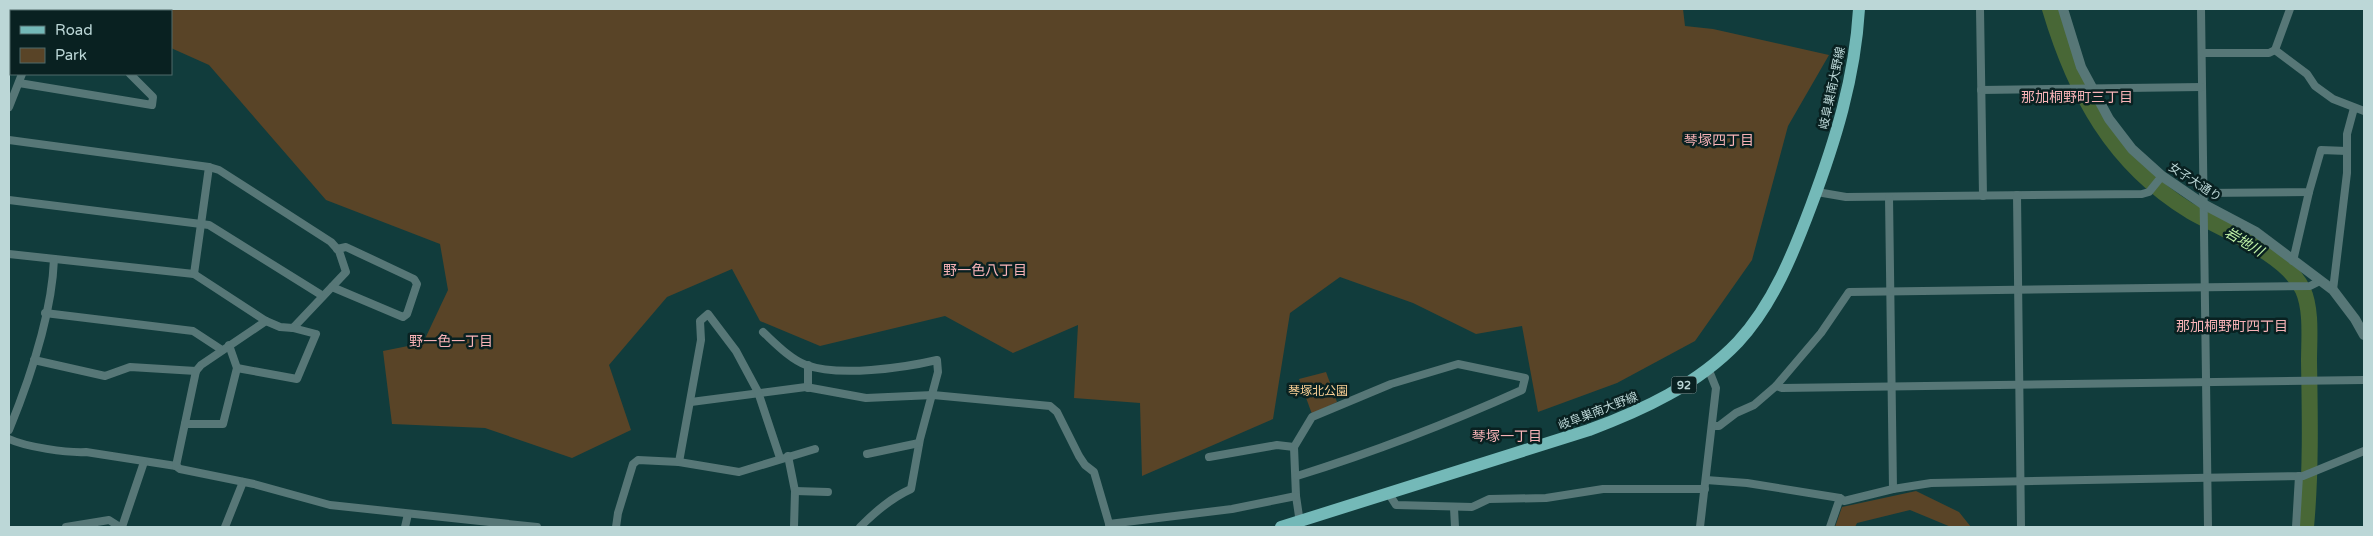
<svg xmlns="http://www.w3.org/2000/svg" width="2373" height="536" viewBox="0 0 2373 536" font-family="'Varela Round','Noto Sans JP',sans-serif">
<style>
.green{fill:#594427}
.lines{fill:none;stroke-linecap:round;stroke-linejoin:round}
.river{stroke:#486736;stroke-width:16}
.minor{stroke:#577777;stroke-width:8}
.tertiary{stroke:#577777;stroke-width:10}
.primary{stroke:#74b9b8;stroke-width:12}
.labels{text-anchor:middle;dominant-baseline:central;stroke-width:5;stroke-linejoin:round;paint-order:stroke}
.shield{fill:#092121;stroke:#86a0a0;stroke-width:1}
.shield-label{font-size:11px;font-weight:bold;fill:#bcd7d7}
.street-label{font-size:12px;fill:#bcd7d7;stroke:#092121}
.park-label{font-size:12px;fill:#fcd196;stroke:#092121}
.neighbourhood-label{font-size:14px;fill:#f8b3b7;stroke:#092121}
.water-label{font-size:14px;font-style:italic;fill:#c1f2a7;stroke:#092121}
</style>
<rect width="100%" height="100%" fill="#113c3c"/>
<!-- green -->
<g class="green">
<polygon points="80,9 1683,9 1685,26 1713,29 1829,55 1788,126 1752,260 1695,341 1617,383 1538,412 1522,326 1476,334 1413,303 1340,277 1290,313 1273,419 1142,476 1140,403 1074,398 1078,325 1013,353 945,316 820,346 760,321 732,269 667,297 609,365 631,430 572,458 485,428 392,424 383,351 423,343 448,290 440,244 326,200 209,65 171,48 171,11 86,11"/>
<polygon points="1326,372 1337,402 1312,414 1299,379"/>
<polygon points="1916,491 1959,512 1971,527 1951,527 1910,510 1857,523 1855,527 1835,527 1842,507"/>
</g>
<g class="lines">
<!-- river -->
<path class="river" d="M2050,9C2075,93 2113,164 2190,211C2223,230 2287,254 2303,290C2312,310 2309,340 2309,361C2310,417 2311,472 2306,527"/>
<!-- minor -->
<g class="minor">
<polyline points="31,9 36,11"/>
<polyline points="1980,9 1983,196"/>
<polyline points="2201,9 2208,527"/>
<polyline points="2275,50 2307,74 2315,86 2333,99 2364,111"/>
<polyline points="2202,53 2269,53 2275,50 2290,9"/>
<polyline points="9,57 11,57"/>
<polyline points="19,83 152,105 153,97 130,74"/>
<polyline points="1981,90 2202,87"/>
<polyline points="9,107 22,74"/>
<polyline points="9,140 209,167 219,170 331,242 339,251 346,272 293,328 280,327 266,321 194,274 9,254"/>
<polyline points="1817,192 1846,197 2142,194 2149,192 2162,176"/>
<polyline points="2203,193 2309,192 2321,150 2347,151"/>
<polyline points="2017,195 2021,527"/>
<polyline points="1889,197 1893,489"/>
<polyline points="9,200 209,225 323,296"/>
<polyline points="2293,261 2309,192"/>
<polyline points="194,274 209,167"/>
<polyline points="332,287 403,317 407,314 417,284 414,279 346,247 337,249"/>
<polyline points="2333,290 2347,173 2347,134 2354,108"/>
<polyline points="45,313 193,331 222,350"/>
<path d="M763,332C775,343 790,359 806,365C839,377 903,368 937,360L938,372L920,439L911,489C891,498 876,511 860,527"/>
<polyline points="34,360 105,376 130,367 196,371"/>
<polyline points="237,368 297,379 316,334 293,328"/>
<polyline points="1776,386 1782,388 2364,380"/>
<polyline points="808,388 808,365"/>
<polyline points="691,402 806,387 866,398 933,395 1050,406 1057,412 1079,456 1085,465 1094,472 1110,527"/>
<polyline points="185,424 223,424 237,368 229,345"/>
<polyline points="1713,426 1719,426 1736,413 1754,405 1776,386 1821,333 1849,292 2310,286 2320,281"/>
<path d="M9,430C29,381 52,313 54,259"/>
<path d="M9,439C26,447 67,453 86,452L176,466L180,469L254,484L330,505L537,527"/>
<polyline points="1294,447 1296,496 1300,523"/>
<polyline points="867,454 919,443"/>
<polyline points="788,456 795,491 794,527"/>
<path d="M1209,457L1277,445L1294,447L1312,417L1391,384L1458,364L1525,378L1522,390C1449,423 1374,452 1297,476"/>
<polyline points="679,462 701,340 700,321 708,314 736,351 758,392 780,458"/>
<polyline points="176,466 196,371 201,365 266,321"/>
<polyline points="1706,480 1747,483 1840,498 1844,501 1893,489 1931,483 2303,476 2364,451"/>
<polyline points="795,491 828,492"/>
<polyline points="1389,494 1396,505 1472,507 1489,499 1546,498 1603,489 1705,489"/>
<polyline points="1454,508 1455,527"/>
<polyline points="1109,524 1232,509 1296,496"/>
<polyline points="66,527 109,520 120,527"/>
<polyline points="122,527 144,462"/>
<polyline points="225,527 243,482"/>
<polyline points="405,527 408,514"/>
<polyline points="616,527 618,513 633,464 638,460 679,462 739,472 815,449"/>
<polyline points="1700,527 1716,388 1708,368"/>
<polyline points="1830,527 1840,498"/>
<polyline points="2296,527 2299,476"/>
</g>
<!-- tertiary -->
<polyline class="tertiary" points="2063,9 2081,67 2109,119 2132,149 2162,176 2203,204 2256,232 2333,290 2355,319 2364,335"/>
<!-- primary -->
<path class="primary" d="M1281,527L1589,430C1643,410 1697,385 1738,342C1773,304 1793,254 1811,206C1835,142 1855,78 1859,9"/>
</g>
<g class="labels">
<!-- shield labels -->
<rect class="shield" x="1671.5" y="376.5" width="25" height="17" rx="4"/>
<g class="shield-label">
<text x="1684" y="385">92</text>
</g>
<!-- street labels -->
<g class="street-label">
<text transform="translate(1832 88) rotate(-78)">岐阜巣南大野線</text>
<text transform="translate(2195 182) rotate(33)">女子大通り</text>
<text transform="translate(1598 411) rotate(-21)">岐阜巣南大野線</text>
</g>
<!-- park labels -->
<g class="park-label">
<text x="1318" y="391">琴塚北公園</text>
</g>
<!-- neighbourhood labels -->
<g class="neighbourhood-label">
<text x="2077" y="97">那加桐野町三丁目</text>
<text x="1719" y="140">琴塚四丁目</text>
<text x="985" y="270">野一色八丁目</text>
<text x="2232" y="326">那加桐野町四丁目</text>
<text x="451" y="341">野一色一丁目</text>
<text x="1507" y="436">琴塚一丁目</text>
</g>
<!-- water labels -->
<g class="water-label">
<text transform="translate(2244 242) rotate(31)">岩地川</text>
</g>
</g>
<!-- border -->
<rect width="2373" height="536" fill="none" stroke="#bcd7d7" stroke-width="20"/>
<!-- legend -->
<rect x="10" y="10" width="162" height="65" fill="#092121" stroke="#516a6a"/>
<rect x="20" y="26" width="25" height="8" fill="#74b9b8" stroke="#516a6a"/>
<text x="55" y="35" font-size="15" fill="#bcd7d7">Road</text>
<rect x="20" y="48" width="25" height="15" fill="#594427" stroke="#516a6a"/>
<text x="55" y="60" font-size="15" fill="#bcd7d7">Park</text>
</svg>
